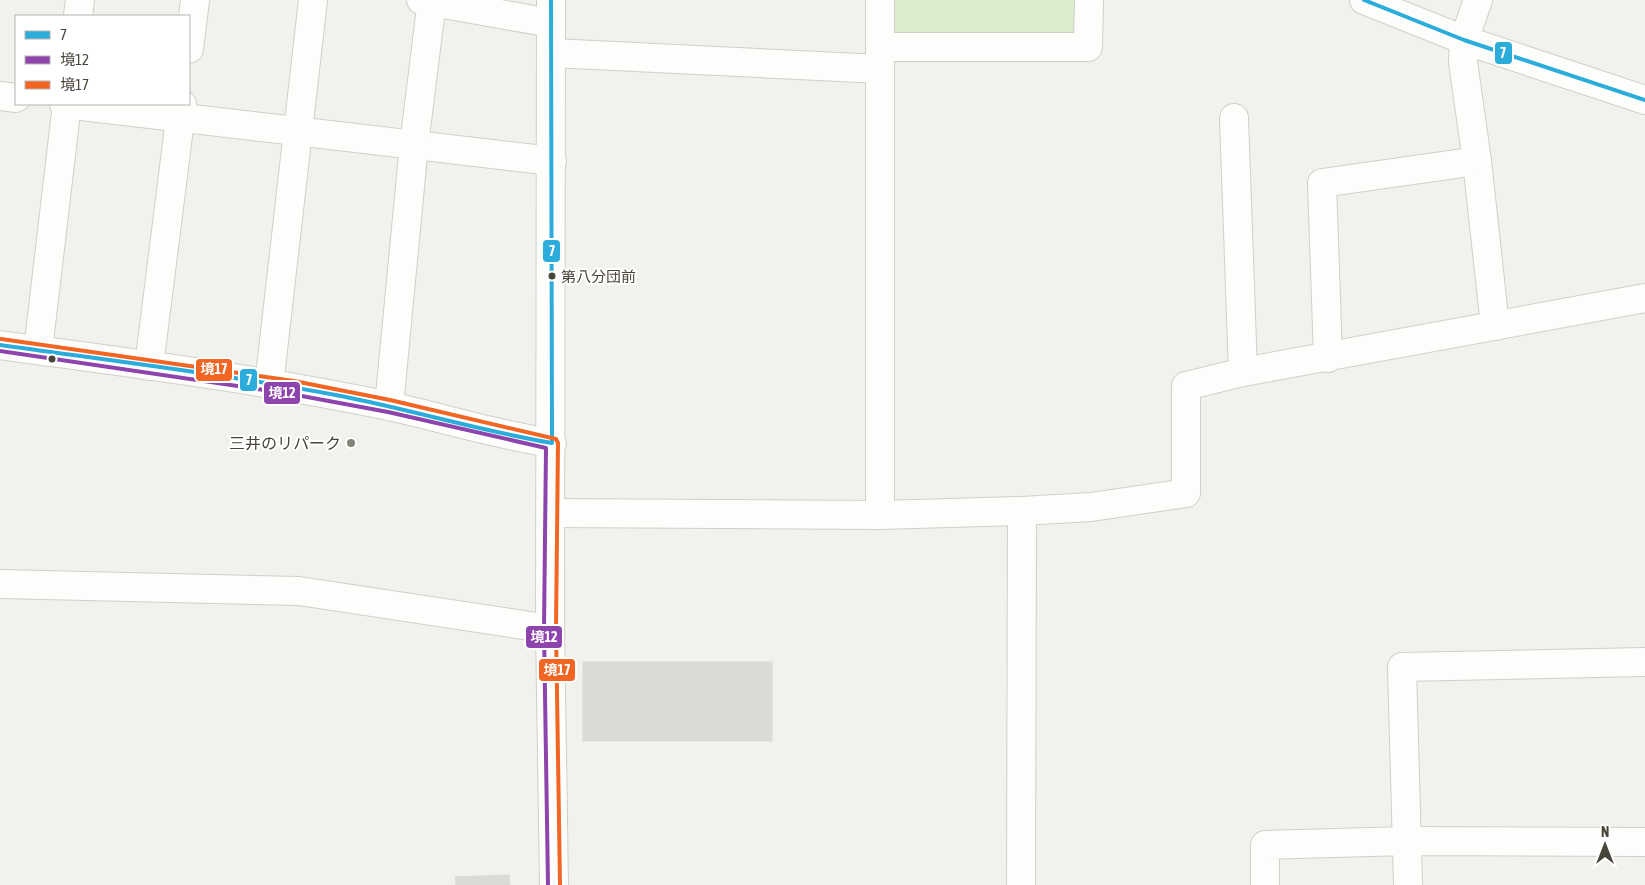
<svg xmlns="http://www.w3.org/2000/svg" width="1645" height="885" viewBox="0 0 1645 885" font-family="'Asap Condensed','Noto Sans JP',sans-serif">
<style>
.green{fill:#dcecce}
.building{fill:#dcdad5;stroke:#dad9d3}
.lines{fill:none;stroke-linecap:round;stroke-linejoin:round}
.minor-casing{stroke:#d0cfca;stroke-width:30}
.minor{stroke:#fdfdfc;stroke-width:28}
.bus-1-casing{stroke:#fff;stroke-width:8}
.bus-2-casing{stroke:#fff;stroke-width:8}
.bus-3-casing{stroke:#fff;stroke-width:8}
.bus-1{stroke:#2bacdb;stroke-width:4}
.bus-2{stroke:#8e44ad;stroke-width:4}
.bus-3{stroke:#f26522;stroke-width:4}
.bus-dot{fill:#494438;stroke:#fff;stroke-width:2}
.poi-dot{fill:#848177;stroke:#fff;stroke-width:2}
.labels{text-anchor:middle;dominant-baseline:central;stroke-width:4;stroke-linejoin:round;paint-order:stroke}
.bus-label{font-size:15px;fill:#494438;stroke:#fff;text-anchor:start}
.poi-label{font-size:16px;fill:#494438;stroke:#fff;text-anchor:end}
.line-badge{stroke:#fff;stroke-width:2}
.badge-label{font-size:14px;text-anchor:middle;font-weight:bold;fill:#fff}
</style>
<rect width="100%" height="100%" fill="#f2f2ed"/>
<!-- green -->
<polygon class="green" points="891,0 1079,0 1080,28 1072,37 900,36 891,27"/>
<!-- building -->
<g class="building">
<rect x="583" y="662" width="189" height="79"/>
<polygon points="509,875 510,885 456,885 455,877"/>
</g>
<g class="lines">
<defs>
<g id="minor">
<polyline points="421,0 551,23"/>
<polyline points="551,0 550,629 554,885"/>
<polyline points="880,0 880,515"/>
<polyline points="1364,0 1464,40 1645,100"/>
<polyline points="1478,0 1464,40 1463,62 1477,161 1495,326"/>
<polyline points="78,16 80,0"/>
<polyline points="880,47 1088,47 1089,0"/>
<polyline points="189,49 195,0"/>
<polyline points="552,53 880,69"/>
<polyline points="0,96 16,98"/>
<polyline points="64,104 552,161"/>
<polyline points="1234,118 1243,372"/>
<path d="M0,345C130,363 261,379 389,406C444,418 496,435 552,443"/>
<polyline points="38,350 67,104"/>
<polyline points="1328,358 1322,183 1477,161"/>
<polyline points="149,366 182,104"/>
<polyline points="269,385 313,0"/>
<polyline points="389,406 414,145 432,0"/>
<polyline points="551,513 880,515 1022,511 1091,507 1186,493 1186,386 1243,372 1645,298"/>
<polyline points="0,584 299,591 550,629"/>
<polyline points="1021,885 1022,511"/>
<polyline points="1265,885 1265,845 1407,841 1645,842"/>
<polyline points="1408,885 1402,667 1645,662"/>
</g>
</defs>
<!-- minor casing -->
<use href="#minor" class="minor-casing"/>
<!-- minor -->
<use href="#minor" class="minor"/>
<defs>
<g id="bus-1">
<polyline points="1364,0 1464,40 1645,100"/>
<path d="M0,345C114,361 228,375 341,396C412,410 481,431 552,443L551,0"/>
</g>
<polyline id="bus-2" points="0,351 291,394 388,412 546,448 544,629 548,885"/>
<polyline id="bus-3" points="1,339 294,381 390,400 556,439 558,443 556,629 560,885"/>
</defs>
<!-- bus-1 casing -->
<use href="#bus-1" class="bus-1-casing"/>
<!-- bus-2 casing -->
<use href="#bus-2" class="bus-2-casing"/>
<!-- bus-3 casing -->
<use href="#bus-3" class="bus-3-casing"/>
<!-- bus-1 -->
<use href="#bus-1" class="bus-1"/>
<!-- bus-2 -->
<use href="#bus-2" class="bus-2"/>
<!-- bus-3 -->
<use href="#bus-3" class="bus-3"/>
</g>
<!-- markers -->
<g class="bus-dot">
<circle cx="552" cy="276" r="4.5"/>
<circle cx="52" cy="359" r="4.5"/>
</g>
<circle class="poi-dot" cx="351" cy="443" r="5"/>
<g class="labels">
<!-- bus labels -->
<g class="bus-label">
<text x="561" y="276">第八分団前</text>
</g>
<!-- poi labels -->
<g class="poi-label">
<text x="341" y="443">三井のリパーク</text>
</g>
</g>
<g class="line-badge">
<rect x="1494" y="41" width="19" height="24" rx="5" fill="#2bacdb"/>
<rect x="542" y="239" width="19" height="24" rx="5" fill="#2bacdb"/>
<rect x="195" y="358" width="38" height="24" rx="5" fill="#f26522"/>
<rect x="239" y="368" width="19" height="24" rx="5" fill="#2bacdb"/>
<rect x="263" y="381" width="38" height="24" rx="5" fill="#8e44ad"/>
<rect x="525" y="625" width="38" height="24" rx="5" fill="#8e44ad"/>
<rect x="538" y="658" width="38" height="24" rx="5" fill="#f26522"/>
</g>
<g class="badge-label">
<text x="1503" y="58">7</text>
<text x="552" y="256">7</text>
<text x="214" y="374">境17</text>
<text x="249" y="385">7</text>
<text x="282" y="398">境12</text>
<text x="544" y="642">境12</text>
<text x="557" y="675">境17</text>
</g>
<!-- legend -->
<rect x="15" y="15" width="175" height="90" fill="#ffffff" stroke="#b6b4af"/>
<rect x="25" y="31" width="25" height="8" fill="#2bacdb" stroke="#b6b4af"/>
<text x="60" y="40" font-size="15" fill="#494438">7</text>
<rect x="25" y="56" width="25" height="8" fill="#8e44ad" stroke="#b6b4af"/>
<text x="60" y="65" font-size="15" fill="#494438">境12</text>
<rect x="25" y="81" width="25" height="8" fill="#f26522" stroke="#b6b4af"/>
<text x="60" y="90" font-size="15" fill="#494438">境17</text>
<!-- north arrow -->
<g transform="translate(1605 845)" stroke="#ffffff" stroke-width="4" paint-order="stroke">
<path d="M0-4L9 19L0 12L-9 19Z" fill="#494438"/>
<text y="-8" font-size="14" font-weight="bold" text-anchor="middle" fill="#494438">N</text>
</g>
</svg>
